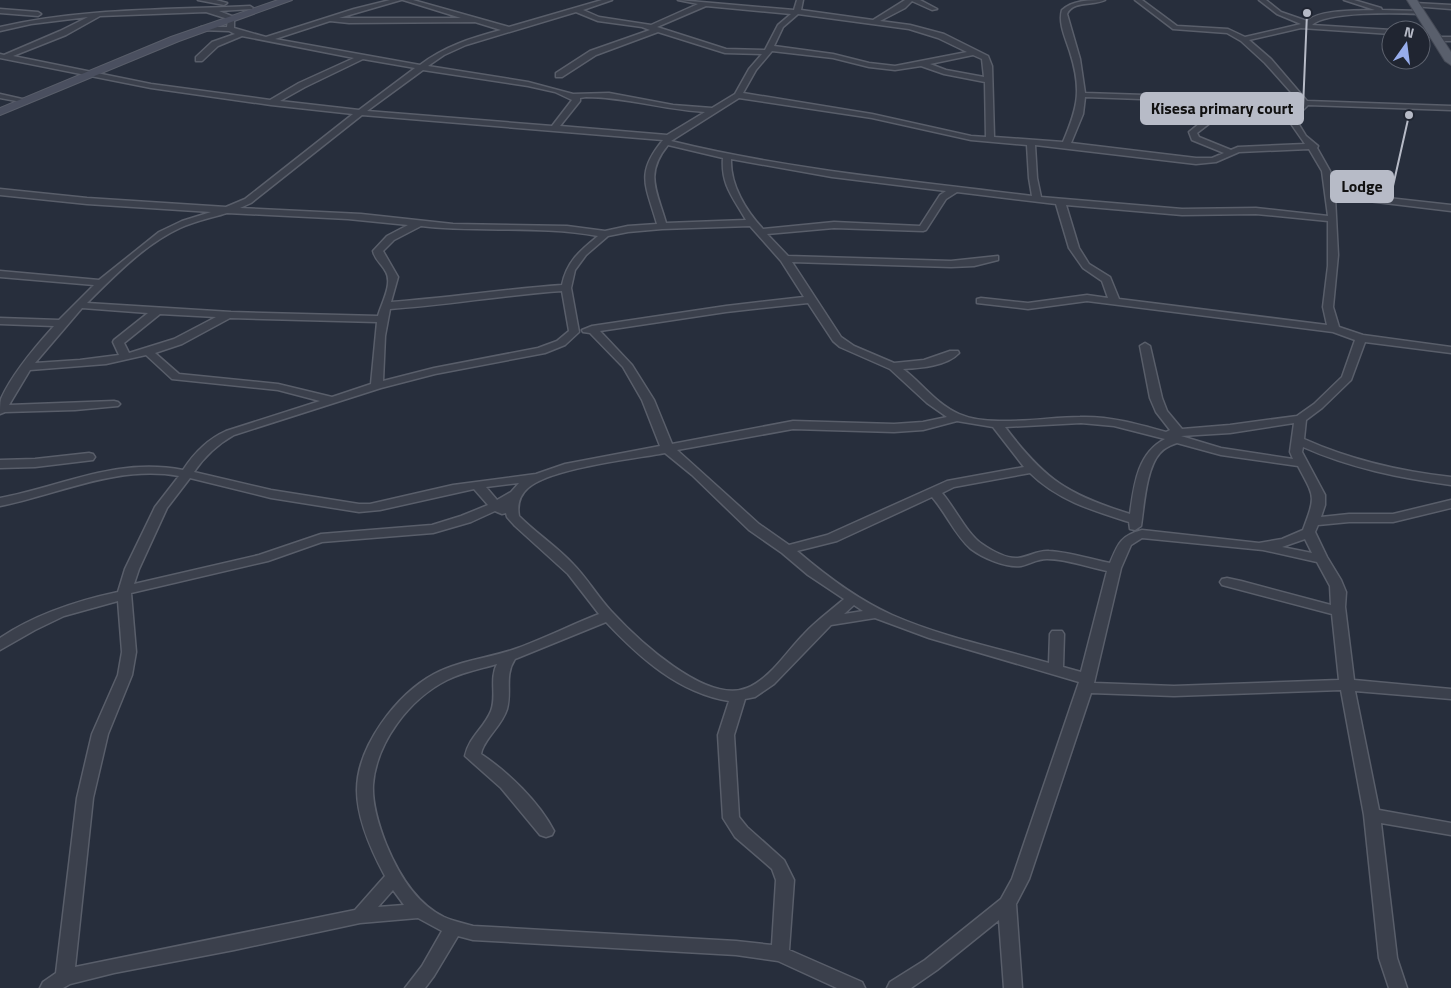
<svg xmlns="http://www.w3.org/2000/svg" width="1451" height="988" viewBox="0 0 1451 988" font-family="'Titillium Web',sans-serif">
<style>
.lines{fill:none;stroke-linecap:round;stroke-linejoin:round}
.street-casing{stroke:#595e6a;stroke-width:3}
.secondary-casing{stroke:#595e6a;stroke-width:2}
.primary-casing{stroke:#444955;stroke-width:2}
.street{fill:#3b404c;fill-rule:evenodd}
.secondary{fill:#4a4f5f;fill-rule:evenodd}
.primary{fill:#595f6c;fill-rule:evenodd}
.leader{fill:none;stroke:#b7bbc7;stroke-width:2}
.callout-dot{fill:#b7bbc7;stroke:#202531;stroke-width:2}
.callout{fill:#b7bbc7;stroke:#b7bbc7;stroke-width:2}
.callout-label{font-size:16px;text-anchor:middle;font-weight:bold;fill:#111}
</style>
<rect width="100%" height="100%" fill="#272e3c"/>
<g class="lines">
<defs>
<g id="street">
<polygon points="198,0 216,0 227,3 224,5"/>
<path d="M390,0H401L339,18H461L403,0H413L509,27L602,0H612L583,10L599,17L651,25L698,4L678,0L794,10L797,0H803L801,10L873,20L905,0H920L937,9L932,10L912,1L905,8L880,21L910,25L944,34L988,56L992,66L994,137L1063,142C1078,107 1082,90 1070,52C1066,39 1058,23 1062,10C1073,0 1090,0 1105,0C1094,6 1073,0 1067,14L1080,59L1085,93L1298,100L1265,63L1241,41L1227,33L1173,29L1135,0H1142L1177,26L1228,29L1245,37L1301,24L1277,14L1259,0H1266L1281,12L1307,21C1321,9 1357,11 1375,10L1344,0H1354L1381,8L1382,10L1422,11V13L1420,14C1398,13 1327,11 1312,25L1391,30V34L1301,28L1249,40L1271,59L1307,101L1451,106V110L1308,105L1295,118L1306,136L1318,146L1317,148L1330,171L1334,192L1451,205V211L1335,197L1338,255L1333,307L1339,327L1363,335L1451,347V353L1365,342L1351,380L1322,408L1306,420L1304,439C1351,460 1399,471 1451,477V485C1400,478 1350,468 1303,447L1302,452L1325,495V505L1321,517L1349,514H1393L1451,500V508L1393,522H1349L1318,525L1315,532L1327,557L1341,580L1346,592L1345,607L1354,680L1451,689V699L1355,691L1379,810L1451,823V835L1381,823L1397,958L1407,988H1389L1379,958L1364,815L1341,690L1174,696L1091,693L1029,879L1016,904L1022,988H1004L999,920L937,970L911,988H887L890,982L925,960L1001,899L1012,879L1079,682L929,638L875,618L831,625L774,684L755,697L745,699L734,735L739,817L747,827L784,860L794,880L789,950L862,982L865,988H837L778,961L736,955L473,940L458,936L434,976L425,988H405L422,966L442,931L418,918L360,923L234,950L114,973L70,984L63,988H40L43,982L56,973L77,798L92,734L118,675L122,652L118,601L64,616L35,630L0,650V638C36,614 76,601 118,592L125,569L155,507L179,476C116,465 60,494 0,506V498C63,486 117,457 183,470C194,453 208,439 226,431L320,401L278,390L172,379L146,355L106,364L30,370L9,405L114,401L118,402L120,404L118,406L75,410L5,412L0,414C0,409 0,403 1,399C12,374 35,347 54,326L0,324V318L59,320L94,285L0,277V271L99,280L159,232L182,221L211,212L87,204L0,195V189L87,198L226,207L245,199L353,114L271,105L151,88L0,58V54L4,55L60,31L88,17L31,24L0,31V27C83,8 166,10 250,6L253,8L252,9L219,11L234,17V28L266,37L354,9ZM706,6L791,14L778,25L765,50L726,49L657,27ZM206,12L228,19L227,27H201L197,29L199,30L229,31L235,34L212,42L196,57V61H202L218,46L242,36L354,58L299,83L270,100L151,84L13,56L66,35L100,16ZM576,12L598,21L642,27L650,30L590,51L556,73V77H562L596,55L658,32L725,53L762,54L749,69L735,94L712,108L673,105L609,93L573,94L528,82L428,66L444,55L466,45ZM798,14L909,29L938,38L967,52L895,66L869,63L833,54L774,46L783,27ZM330,21L349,23L475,22L501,30C471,38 445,46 420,65L275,39ZM772,51L833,58L869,67L895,70L921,66L944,74L985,82L986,137L971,136L872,114L743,93L756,70ZM973,55L982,59L984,77L946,70L930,64ZM363,59L415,68L359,110L280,101L305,87ZM423,70L528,86L555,92L572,100L552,126L367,111ZM586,97C626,97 665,110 705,112L667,135L560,126L580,101V98ZM1085,97L1226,102L1189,132L1192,140L1224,153L1212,158H1196L1071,143L1083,114ZM739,98L872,118L971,140L1027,145L1029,178L1032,196C911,181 789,170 671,141ZM1236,103L1300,105L1287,118L1305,144L1238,147L1231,150L1199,137L1197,133ZM362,115L663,140C635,174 646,185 657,224L628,226L605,231L567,226L453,224L361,214L240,208L251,203ZM668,145L723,158C721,185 733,197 746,220L666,223C657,191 644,174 668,145ZM1035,145L1196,164L1216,162L1239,152L1309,149L1322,171L1328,216L1256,208L1182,209L1041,197L1037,178ZM731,159L832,177L946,191L940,195L920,226L834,222L763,229C746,211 730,185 731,159ZM957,192L1056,204L1069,248L1083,268L1102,281L1108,298L1087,295L1028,303L981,298L977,299V303L1028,309L1087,301L1333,332L1355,340L1342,377L1314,404L1297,416L1230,425L1182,429L1167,411L1162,398L1150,346L1145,343L1140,346L1150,398L1156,412L1170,430L1166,432C1138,424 1110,416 1080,417C1045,417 991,428 959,414C936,404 922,383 903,369C921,368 947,366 959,353L958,351H950L924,360L894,363L854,346L841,337L792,262L951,267L974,266L998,260V256L951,261L788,256L767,234L834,228L923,231L926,230L946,199ZM1066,205L1182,215L1256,214L1328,221V266L1323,307L1327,325L1119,299L1110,277L1089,264L1079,248ZM227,213L348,219L408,225L387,236L373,251C375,260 382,264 386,272C393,284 381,304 378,316L231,312L87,303C114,276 145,244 180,228C195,221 211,218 227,213ZM421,226C479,233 539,225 598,236C580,251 567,261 562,285C505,289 448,298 391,302L398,277L383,251L394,240ZM750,226L781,261L804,297L726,306L592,326L582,330L583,332L590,333L623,367L642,400L660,446L565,464L536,474L453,485L370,504H359L271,490L194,472C204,457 218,444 234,435L381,388L435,374L545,353L565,345L579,332L571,288L575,270L586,255L608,236L628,232L662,229ZM562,291L569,331L557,341L538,348L434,368L383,381L385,336L390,309C447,305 504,295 562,291ZM808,303L833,341L840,347L890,369L927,403L947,417L923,422L894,424L793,421L672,444L654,400L632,365L600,331L726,312ZM82,308L148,313L114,340L113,342L119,355L80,360L35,363ZM160,314L216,317L174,339L129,353L124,343ZM230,318L377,322L371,384L332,397L278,384L179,374L155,353L182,344ZM957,421L993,427L1024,467L947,481L827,535L789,545L759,524L677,450L793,429L894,432L923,430ZM1081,423L1114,426L1165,439C1137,453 1134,486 1130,514C1067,494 1045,480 1005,427ZM1294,423L1290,452L1293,459L1221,448L1181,436L1230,433ZM1177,443L1221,455L1298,466C1315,498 1316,495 1303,530L1282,539L1259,543L1142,530C1120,536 1118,544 1110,563C1090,559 1069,552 1049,551C1037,550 1029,557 1018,558C1007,559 992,551 982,544C967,534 955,508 942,493L954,487L1030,473C1057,500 1094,511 1129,522L1130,529L1135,530L1141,526C1144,507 1146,468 1160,453C1164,448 1171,445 1177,443ZM665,453L692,475L749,530L782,553L808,575L844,599C830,611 816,621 804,634C786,652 771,678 747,688C706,705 636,638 611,611C597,596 587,578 573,564C556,546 536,533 519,516C517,505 519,496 528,488C551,468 633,459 665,453ZM190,478L271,498L359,512L380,510L474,489L488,505L461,516L432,525L321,534L259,555L134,584L139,569L167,508ZM519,483L511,492L497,500L486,487ZM932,497C946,513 955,535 971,549C983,558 1006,568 1021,566C1030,564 1037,559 1047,559C1066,559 1088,567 1107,571L1081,672L1063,667L1064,634L1062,631H1052L1050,634L1049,663C997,648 942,637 892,615C858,600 825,575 797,551L837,541ZM495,511L502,514L506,513L507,517L515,526L568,574L599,614C571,625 545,638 518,648C491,658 460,660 434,674C397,694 357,746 357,790C357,819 371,850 385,876L355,910L75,967L93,798L108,734L132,675L136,652L131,593L268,561L322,542L433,533L471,522ZM1142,538L1263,550L1317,562L1330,586L1331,605L1241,581L1227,578L1222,579L1220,582L1222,585L1332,614L1339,680L1174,686L1094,683L1121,568L1131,545ZM1305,539L1312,553L1282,547ZM854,605L863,611L844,614ZM606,622C640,658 679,693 729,701L718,735L723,818L735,837L772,869L776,880L772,945L736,941L473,926C463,923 453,921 444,917C415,903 398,873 386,844C379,826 372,805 373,785C376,743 409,699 447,680C463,672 480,669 497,664C489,679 497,696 491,711C484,728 469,737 465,756L501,788L540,835L546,837L552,835L554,831C539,802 508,772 481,754L482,750C488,735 502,725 507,709C512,691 504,676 515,659ZM393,890L404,905L378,907Z"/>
<polygon points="1415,3 1451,5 1451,9 1413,6 1412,5"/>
<polygon points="0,9 38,12 41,14 38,16 0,13"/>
<polygon points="1421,32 1439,35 1435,37 1421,36"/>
<polygon points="1434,37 1451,37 1451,41 1437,41 1433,39"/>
<polygon points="0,94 31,101 27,103 0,98"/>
<polygon points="89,453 93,454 95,457 93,460 35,467 0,468 0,460 35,459"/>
</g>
<polygon id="secondary" points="278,0 292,0 179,41 0,115 0,108 171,37"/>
<polygon id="primary" points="1407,0 1417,0 1451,52 1451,65 1445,61"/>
</defs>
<!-- street casing -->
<use href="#street" class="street-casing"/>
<!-- secondary casing -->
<use href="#secondary" class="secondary-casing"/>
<!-- primary casing -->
<use href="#primary" class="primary-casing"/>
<!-- street -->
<use href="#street" class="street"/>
<!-- secondary -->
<use href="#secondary" class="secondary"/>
<!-- primary -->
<use href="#primary" class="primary"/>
</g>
<!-- callouts -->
<path class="leader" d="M1307 13L1303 108M1409 115L1393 186"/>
<g class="callout-dot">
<circle cx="1307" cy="13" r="5"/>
<circle cx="1409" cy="115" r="5"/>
</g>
<g class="callout">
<rect x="1141" y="93" width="162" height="31" rx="5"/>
<rect x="1331" y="171" width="62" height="31" rx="5"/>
</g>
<g class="callout-label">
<text x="1222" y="114">Kisesa primary court</text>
<text x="1362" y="192">Lodge</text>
</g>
<!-- north arrow -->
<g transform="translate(1406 45) rotate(14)"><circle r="24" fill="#202531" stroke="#5c616d"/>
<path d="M0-4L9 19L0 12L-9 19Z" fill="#97adec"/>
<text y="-8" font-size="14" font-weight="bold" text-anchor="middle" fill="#b7bbc7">N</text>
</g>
</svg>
